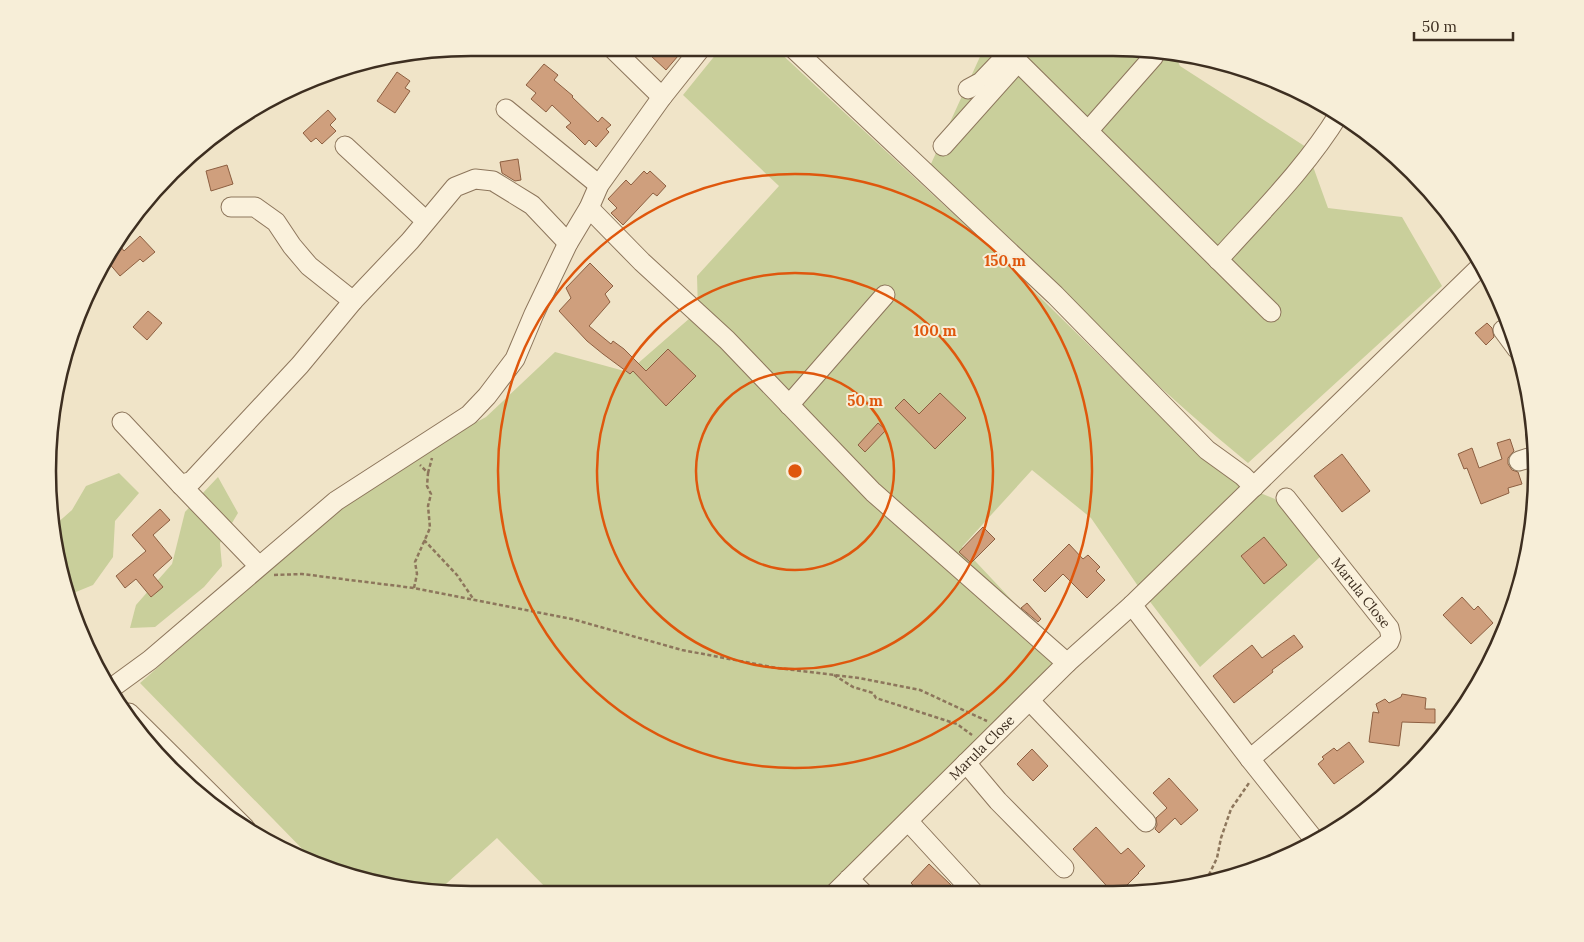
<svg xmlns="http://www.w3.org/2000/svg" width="1584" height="942" viewBox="0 0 1584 942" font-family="Lora,serif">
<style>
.green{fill:#c9cf9b}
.building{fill:#cf9f7d;stroke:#8d5f41}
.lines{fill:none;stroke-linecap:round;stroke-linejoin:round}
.minor-casing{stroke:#8d765c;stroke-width:21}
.path{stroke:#8d765c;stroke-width:2.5;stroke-dasharray:4 2.5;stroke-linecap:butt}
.minor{stroke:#faf1dc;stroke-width:19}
.ring{fill:none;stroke:#df570d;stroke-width:2.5}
.labels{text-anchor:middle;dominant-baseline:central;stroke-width:4;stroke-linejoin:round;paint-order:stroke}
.street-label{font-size:14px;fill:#3d2e20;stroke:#f7eed8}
.rim{fill:none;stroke:#3d2e20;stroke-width:2.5}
.centre{fill:#df570d;stroke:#f7eed8;stroke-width:2.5}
.ring-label{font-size:15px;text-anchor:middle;font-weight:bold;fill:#df570d;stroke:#f7eed8;stroke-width:4;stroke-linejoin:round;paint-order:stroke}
</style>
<rect width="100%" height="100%" fill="#f0e4c8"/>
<!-- green -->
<g class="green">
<polygon points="721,48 775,48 989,247 1184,439 1240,485 1275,499 1321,556 1200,667 1138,586 1091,518 1032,470 962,547 1067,659 825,894 552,894 497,838 437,892 335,872 315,862 140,683 341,507 419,453 486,417 555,352 628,372 698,311 697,276 779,186 683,95"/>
<path d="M984,48H1141L1175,55L1180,66L1306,147L1328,208L1402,217L1442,286L1248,463C1136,371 1034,267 930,166Z"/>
<polygon points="119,473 139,493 115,521 113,557 93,585 71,594 55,525 72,510 86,486"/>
<polygon points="218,477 238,513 220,543 222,566 204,587 155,627 130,628 136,605 172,564 185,512"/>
</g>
<!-- building -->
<g class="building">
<polygon points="656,48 669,48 678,56 666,70 650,55"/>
<polygon points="544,64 558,75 554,80 573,96 572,97 598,122 602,117 611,125 606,129 609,132 596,147 589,140 585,145 574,134 566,127 571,123 552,105 546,112 531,99 536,93 526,85"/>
<polygon points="397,72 410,81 405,88 410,91 395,113 377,101"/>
<polygon points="328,110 336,119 330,125 336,131 322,144 316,138 311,142 303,133"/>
<polygon points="518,159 521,180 515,181 502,173 500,162"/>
<polygon points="227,165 233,184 211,191 206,171"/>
<polygon points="644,171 647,174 650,171 666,186 657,196 653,193 623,225 611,213 617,208 608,199 626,180 631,185"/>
<polygon points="140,236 155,252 143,262 140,259 120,276 107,261 113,248 118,243 124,251"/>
<polygon points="590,263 613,286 605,294 610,302 589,326 611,344 613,341 624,349 646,371 668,349 696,376 666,406 633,371 630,374 603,354 587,341 559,311 571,298 566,288"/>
<polygon points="148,311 162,323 147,340 133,327"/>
<polygon points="1487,323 1492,328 1494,337 1486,345 1475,333"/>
<polygon points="940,393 966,418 935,449 895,408 904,399 919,414"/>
<polygon points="878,423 886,430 865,452 858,445"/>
<polygon points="1510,439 1514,451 1508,458 1508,464 1512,470 1518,472 1522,484 1508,488 1509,493 1481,504 1467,468 1464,469 1458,454 1472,448 1479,468 1502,459 1497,443"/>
<polygon points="1342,454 1370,491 1342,512 1314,476"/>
<polygon points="160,509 170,520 153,535 172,558 153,575 163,587 151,597 136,579 125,588 116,576 146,551 132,535"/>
<polygon points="983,527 995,539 971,563 959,552"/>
<polygon points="1264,537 1287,565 1264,584 1241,556"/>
<polygon points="1069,544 1083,559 1088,555 1100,567 1096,571 1105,580 1087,598 1063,574 1045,592 1033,580"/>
<polygon points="1462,597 1474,610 1478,606 1493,623 1471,644 1443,615"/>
<polygon points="1027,603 1041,619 1038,622 1021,608"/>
<polygon points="1294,635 1303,647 1272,670 1273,672 1234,703 1213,676 1252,645 1262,658"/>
<polygon points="1402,694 1426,698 1425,709 1435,709 1435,723 1402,722 1399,746 1369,742 1373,712 1379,713 1376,704 1385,699 1389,703 1401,697"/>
<polygon points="1349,742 1364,762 1334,784 1318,764 1324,759 1322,757 1334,748 1337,751"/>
<polygon points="1032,749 1048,766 1033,781 1017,764"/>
<polygon points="1169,778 1198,810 1181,825 1175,818 1159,833 1155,829 1157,825 1156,818 1167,808 1153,793"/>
<polygon points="1096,827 1121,854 1128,848 1145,866 1138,873 1139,873 1118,894 1114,894 1073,849"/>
<polygon points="929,864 951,885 949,888 954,894 921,894 911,883"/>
</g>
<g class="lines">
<defs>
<g id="minor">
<polyline points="612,48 662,97"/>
<polyline points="793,48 1055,295 1207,450 1243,476 1254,487"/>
<polyline points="1004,48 1271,312"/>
<polyline points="968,89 981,82 1003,59"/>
<polyline points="506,109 599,185"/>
<polyline points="1088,131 1154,56"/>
<polyline points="345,146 426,221"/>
<polyline points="943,146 1018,62"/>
<polyline points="231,207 255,207 276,222 292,246 309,266 353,301 410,241 455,187 475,179 493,181 532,205 568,243"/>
<polyline points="589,208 642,262 727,340 873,492 1067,663"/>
<path d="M1218,260C1260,213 1306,168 1339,114"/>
<polyline points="1503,330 1517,349"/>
<polyline points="789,405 885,295"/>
<polyline points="122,422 181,485 192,481 300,365 353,301"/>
<polyline points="1519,461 1535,456"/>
<polyline points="181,485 259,566"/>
<path id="s1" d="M1286,498L1389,628L1391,637L1389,642L1250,759L1132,605L1481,266"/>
<polyline points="113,687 150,660 336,501 469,415 487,396 515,359 534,314 568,243 589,208 599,185 662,97 701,48"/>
<polyline points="1030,701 1146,822"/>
<polyline points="129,713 245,828"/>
<polyline points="1250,759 1316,842"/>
<polyline points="966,763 998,801 1064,868"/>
<polyline points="908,821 975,894"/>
<polyline points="849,879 864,894"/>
<path id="s2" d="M834,894L1067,663L1132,605"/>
</g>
</defs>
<!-- minor casing -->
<use href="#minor" class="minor-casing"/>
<!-- path -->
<g class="path">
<polyline points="428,473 432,458"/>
<polyline points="424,540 457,575 474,600"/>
<polyline points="274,575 302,574 414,588 572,619 682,650 777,668 859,678 920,690 987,721"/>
<polyline points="414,588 417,574 415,562 430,528 428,506 431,494 427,486 428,473 420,465"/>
<polyline points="834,675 853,687 873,693 876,698 957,724 972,735"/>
<polyline points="1206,881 1217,858 1221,838 1231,809 1249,783"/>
</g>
<!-- minor -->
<use href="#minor" class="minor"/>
</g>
<!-- distance rings -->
<g class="ring">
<circle cx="795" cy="471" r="99"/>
<circle cx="795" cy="471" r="198"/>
<circle cx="795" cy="471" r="297"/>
</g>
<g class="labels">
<!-- street labels -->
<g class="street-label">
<text stroke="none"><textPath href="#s1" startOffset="121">Marula Close</textPath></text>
<text stroke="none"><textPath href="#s2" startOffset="208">Marula Close</textPath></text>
</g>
</g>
<!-- crop -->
<path d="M0 0H1584V942H0ZM471 56H1113A415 415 0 0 1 1528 471V471A415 415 0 0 1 1113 886H471A415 415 0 0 1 56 471V471A415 415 0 0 1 471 56Z" fill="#f7eed8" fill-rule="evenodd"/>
<path class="rim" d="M471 56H1113A415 415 0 0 1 1528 471V471A415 415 0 0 1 1113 886H471A415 415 0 0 1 56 471V471A415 415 0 0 1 471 56Z"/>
<circle cx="795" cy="471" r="8" class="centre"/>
<g class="ring-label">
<text x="1005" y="266">150 m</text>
<text x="935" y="336">100 m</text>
<text x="865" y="406">50 m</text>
</g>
<!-- scale -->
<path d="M1414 32v8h99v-8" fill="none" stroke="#3d2e20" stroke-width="2.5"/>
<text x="1422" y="32" font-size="15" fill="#3d2e20" stroke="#f7eed8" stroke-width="4" paint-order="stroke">50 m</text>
</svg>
